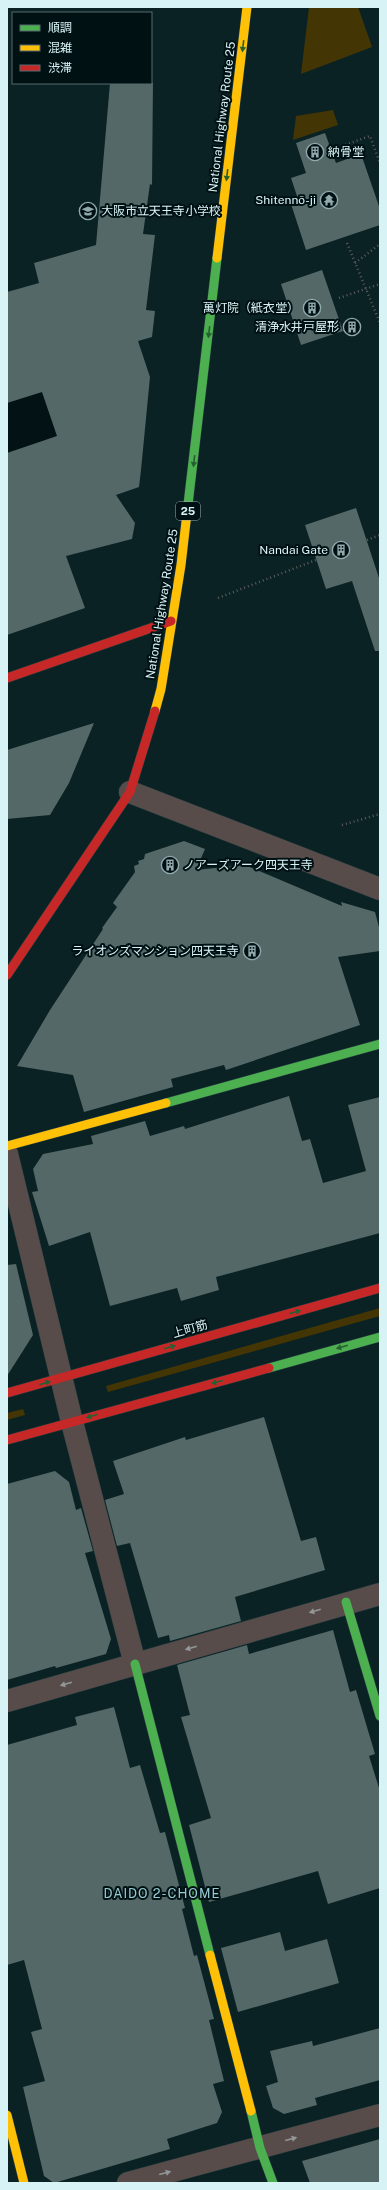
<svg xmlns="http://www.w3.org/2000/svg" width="387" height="2190" viewBox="0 0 387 2190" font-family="'Public Sans','Noto Sans JP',sans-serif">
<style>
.green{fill:#443505}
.water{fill:#031214}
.building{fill:#536867}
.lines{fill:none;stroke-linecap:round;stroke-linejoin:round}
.street-casing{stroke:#293e40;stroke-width:23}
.fast-casing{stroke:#293e40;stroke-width:10}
.slow-casing{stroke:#293e40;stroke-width:10}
.jam-casing{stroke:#293e40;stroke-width:10}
.path{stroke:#5e5c5b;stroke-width:2.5;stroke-dasharray:1 3;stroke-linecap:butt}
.street{stroke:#584c4a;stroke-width:22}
.fast{stroke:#4caf50;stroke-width:9}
.slow{stroke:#ffc107;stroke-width:9}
.jam{stroke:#c62828;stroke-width:9}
.oneway{fill:#266032}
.oneway2{fill:#929797}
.labels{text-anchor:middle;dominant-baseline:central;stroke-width:4;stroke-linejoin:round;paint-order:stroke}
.shield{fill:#001113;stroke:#97afb2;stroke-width:1}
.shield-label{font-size:11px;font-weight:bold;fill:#d8f3f6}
.street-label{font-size:12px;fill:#d8f3f6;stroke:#001113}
.poi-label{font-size:12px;fill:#d8f3f6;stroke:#001113;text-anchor:end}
.neighbourhood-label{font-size:13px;letter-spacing:1px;fill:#95cbd2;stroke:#001113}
</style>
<rect width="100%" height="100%" fill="#0a2224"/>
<!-- green -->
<g class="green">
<polygon points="309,7 358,7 372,47 301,74"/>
<polygon points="333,110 338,125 293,140 296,116"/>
<polygon points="380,1308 380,1316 108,1392 106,1386"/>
<polygon points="23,1409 25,1415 7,1420 7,1413"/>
</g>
<!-- water -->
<polygon class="water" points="42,392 57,436 7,453 7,403"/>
<!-- building -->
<g class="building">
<polygon points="110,83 153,83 152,185 150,184 143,234 155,235 146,310 155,311 152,337 138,341 150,377 141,470 139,487 116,495 135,523 132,539 66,556 85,608 7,635 7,453 57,436 42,392 7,403 7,292 39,283 34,263 96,245"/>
<polygon points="325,133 336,163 361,154 380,209 380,225 306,250 291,204 299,202 291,178 306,173 296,143"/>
<polygon points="322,270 343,331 301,345 281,284"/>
<polygon points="356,508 380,581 380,651 375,651 352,581 326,589 305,525"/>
<polygon points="94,723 69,783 50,815 7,819 7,750"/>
<polygon points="184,841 205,849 196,870 245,865 342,906 341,902 375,912 380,931 380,951 338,957 360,1025 226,1070 224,1065 171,1079 173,1087 84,1112 73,1075 17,1066 50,1010 103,929 102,928 117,907 113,903 135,872 134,866 139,864 138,861 144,859 145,854"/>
<polygon points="289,1096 302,1141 310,1139 323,1183 366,1171 348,1105 380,1097 380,1233 216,1277 219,1290 181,1301 177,1288 110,1306 90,1232 49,1246 32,1192 38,1191 33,1169 43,1154 93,1144 91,1136 145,1121 150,1136 184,1126 185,1129"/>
<polygon points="16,1264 33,1335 7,1376 7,1265"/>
<polygon points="264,1417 301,1541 316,1537 325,1570 235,1597 241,1621 170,1641 169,1635 158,1638 130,1543 117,1546 105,1500 124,1494 113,1461 185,1437 186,1440"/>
<polygon points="55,1471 69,1482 76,1510 81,1508 93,1551 85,1553 111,1639 106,1654 56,1668 55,1666 7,1680 7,1484"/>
<polygon points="333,1630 350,1692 356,1690 375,1754 369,1756 380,1791 380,1888 328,1904 318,1871 209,1902 189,1825 211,1818 181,1717 190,1715 177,1665 247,1645 249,1654"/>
<polygon points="114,1707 130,1768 140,1765 160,1833 165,1832 185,1908 182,1909 194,1956 197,1955 214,2019 209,2020 224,2081 213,2084 222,2112 217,2123 167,2139 170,2149 54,2183 44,2176 23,2087 45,2081 31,2032 42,2029 24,1960 7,1965 7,1745 77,1725 75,1717"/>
<polygon points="280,1932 285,1951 327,1939 339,1983 238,2012 221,1948"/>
<polygon points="380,2028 380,2080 315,2098 317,2105 284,2114 273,2108 266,2086 278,2082 270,2051 312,2041 313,2046"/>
<polygon points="380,2139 380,2183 310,2183 302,2161"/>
</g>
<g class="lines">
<defs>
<g id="street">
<polyline points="130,792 380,889"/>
<polyline points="7,1154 72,1422 135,1664"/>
<polyline points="7,1701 380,1594"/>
<polyline points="128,2183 380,2115"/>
</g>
<g id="fast">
<polyline points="187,513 217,258"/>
<polyline points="166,1103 380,1044"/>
<polyline points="269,1368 380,1337"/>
<polyline points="346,1602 380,1716"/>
<polyline points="135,1664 210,1955"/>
<polyline points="251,2111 260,2148 273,2183"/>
</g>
<g id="slow">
<polyline points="217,258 247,7"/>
<polyline points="155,711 161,689 181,565 187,513"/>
<polyline points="7,1146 166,1103"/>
<polyline points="210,1955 251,2111"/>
<polyline points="7,2115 24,2183"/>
</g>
<g id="jam">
<polyline points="7,678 171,621"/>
<polyline points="7,975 130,792 155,711"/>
<polyline points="7,1393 380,1288"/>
<polyline points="7,1440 269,1368"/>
</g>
</defs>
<!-- street casing -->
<use href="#street" class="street-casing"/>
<!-- fast casing -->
<use href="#fast" class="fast-casing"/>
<!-- slow casing -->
<use href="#slow" class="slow-casing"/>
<!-- jam casing -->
<use href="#jam" class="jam-casing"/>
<!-- path -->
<g class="path">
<polyline points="334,149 370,136 380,163"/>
<polyline points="347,243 380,323"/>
<polyline points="355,263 380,244"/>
<polyline points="339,298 380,284"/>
<polyline points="367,540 380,535"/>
<polyline points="218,598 316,560"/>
<polyline points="342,825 380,814"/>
</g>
<!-- street -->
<use href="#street" class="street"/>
<!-- fast -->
<use href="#fast" class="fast"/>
<!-- slow -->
<use href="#slow" class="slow"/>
<!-- jam -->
<use href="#jam" class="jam"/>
</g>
<!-- one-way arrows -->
<defs><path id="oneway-solid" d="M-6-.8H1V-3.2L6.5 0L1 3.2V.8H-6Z"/></defs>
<g class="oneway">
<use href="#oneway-solid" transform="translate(243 46) rotate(97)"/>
<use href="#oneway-solid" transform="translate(227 175) rotate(97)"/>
<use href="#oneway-solid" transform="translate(209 332) rotate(97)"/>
<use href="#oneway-solid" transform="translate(194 461) rotate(97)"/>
<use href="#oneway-solid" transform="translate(295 1312) rotate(-16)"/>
<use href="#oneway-solid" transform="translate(170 1347) rotate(-16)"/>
<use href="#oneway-solid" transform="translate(342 1347) rotate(164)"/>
<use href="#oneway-solid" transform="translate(217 1382) rotate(165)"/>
<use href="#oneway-solid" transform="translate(45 1383) rotate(-16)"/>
<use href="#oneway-solid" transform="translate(92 1416) rotate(164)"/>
</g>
<g class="oneway2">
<use href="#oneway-solid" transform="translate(315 1611) rotate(164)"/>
<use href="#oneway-solid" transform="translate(191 1648) rotate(164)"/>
<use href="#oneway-solid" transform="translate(66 1684) rotate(164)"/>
<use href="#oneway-solid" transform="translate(291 2139) rotate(-15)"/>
<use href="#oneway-solid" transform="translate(165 2173) rotate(-15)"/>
</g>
<!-- icons -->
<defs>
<symbol id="building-ring" viewBox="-11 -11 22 22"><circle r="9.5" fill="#001113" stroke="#90aaac" stroke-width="1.5"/><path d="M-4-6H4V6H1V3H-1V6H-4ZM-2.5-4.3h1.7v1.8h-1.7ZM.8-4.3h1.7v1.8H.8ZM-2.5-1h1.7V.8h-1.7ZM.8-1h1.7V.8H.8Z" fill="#90aaac"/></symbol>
<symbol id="temple-ring" viewBox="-11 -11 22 22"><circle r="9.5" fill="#001113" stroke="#90aaac" stroke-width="1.5"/><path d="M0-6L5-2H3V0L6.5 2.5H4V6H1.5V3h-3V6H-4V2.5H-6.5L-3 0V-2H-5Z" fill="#90aaac"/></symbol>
<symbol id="school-ring" viewBox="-11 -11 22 22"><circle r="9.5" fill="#001113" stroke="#90aaac" stroke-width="1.5"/><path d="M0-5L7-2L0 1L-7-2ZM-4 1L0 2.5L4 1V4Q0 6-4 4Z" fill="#90aaac"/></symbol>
</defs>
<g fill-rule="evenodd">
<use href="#building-ring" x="305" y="142" width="20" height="20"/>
<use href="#temple-ring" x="319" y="190" width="20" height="20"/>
<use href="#school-ring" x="78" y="201" width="20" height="20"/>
<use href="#building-ring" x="302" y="298" width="20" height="20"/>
<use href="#building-ring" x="342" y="317" width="20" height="20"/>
<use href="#building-ring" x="331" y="540" width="20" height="20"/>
<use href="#building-ring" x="160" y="855" width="20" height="20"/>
<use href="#building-ring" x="242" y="941" width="20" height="20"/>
</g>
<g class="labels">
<!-- shield labels -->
<rect class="shield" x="176" y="502" width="24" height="18" rx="3"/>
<g class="shield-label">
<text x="188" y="511">25</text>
</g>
<!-- street labels -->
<g class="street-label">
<text transform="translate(222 117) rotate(-83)">National Highway Route 25</text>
<text transform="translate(162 604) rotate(-81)">National Highway Route 25</text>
<text transform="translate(190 1329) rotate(-16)">上町筋</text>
</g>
<!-- poi labels -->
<g class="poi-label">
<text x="328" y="152" text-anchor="start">納骨堂</text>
<text x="316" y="200">Shitennō-ji</text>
<text x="101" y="211" text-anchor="start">大阪市立天王寺小学校</text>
<text x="299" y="308">萬灯院（紙衣堂）</text>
<text x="339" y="327">清浄水井戸屋形</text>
<text x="328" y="550">Nandai Gate</text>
<text x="183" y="865" text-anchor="start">ノアーズアーク四天王寺</text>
<text x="239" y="951">ライオンズマンション四天王寺</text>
</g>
<!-- neighbourhood labels -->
<g class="neighbourhood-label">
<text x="162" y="1893">DAIDO 2-CHOME</text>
</g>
</g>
<!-- border -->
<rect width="387" height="2190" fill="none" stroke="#d8f3f6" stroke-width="16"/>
<!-- legend -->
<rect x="12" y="12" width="140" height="72" fill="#001113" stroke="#566b6e"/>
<rect x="20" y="25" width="20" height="6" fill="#4caf50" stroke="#566b6e"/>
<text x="48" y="32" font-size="12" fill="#d8f3f6">順調</text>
<rect x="20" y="45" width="20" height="6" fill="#ffc107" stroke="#566b6e"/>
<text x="48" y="52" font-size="12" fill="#d8f3f6">混雑</text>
<rect x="20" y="65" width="20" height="6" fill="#c62828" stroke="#566b6e"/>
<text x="48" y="72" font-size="12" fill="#d8f3f6">渋滞</text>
</svg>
